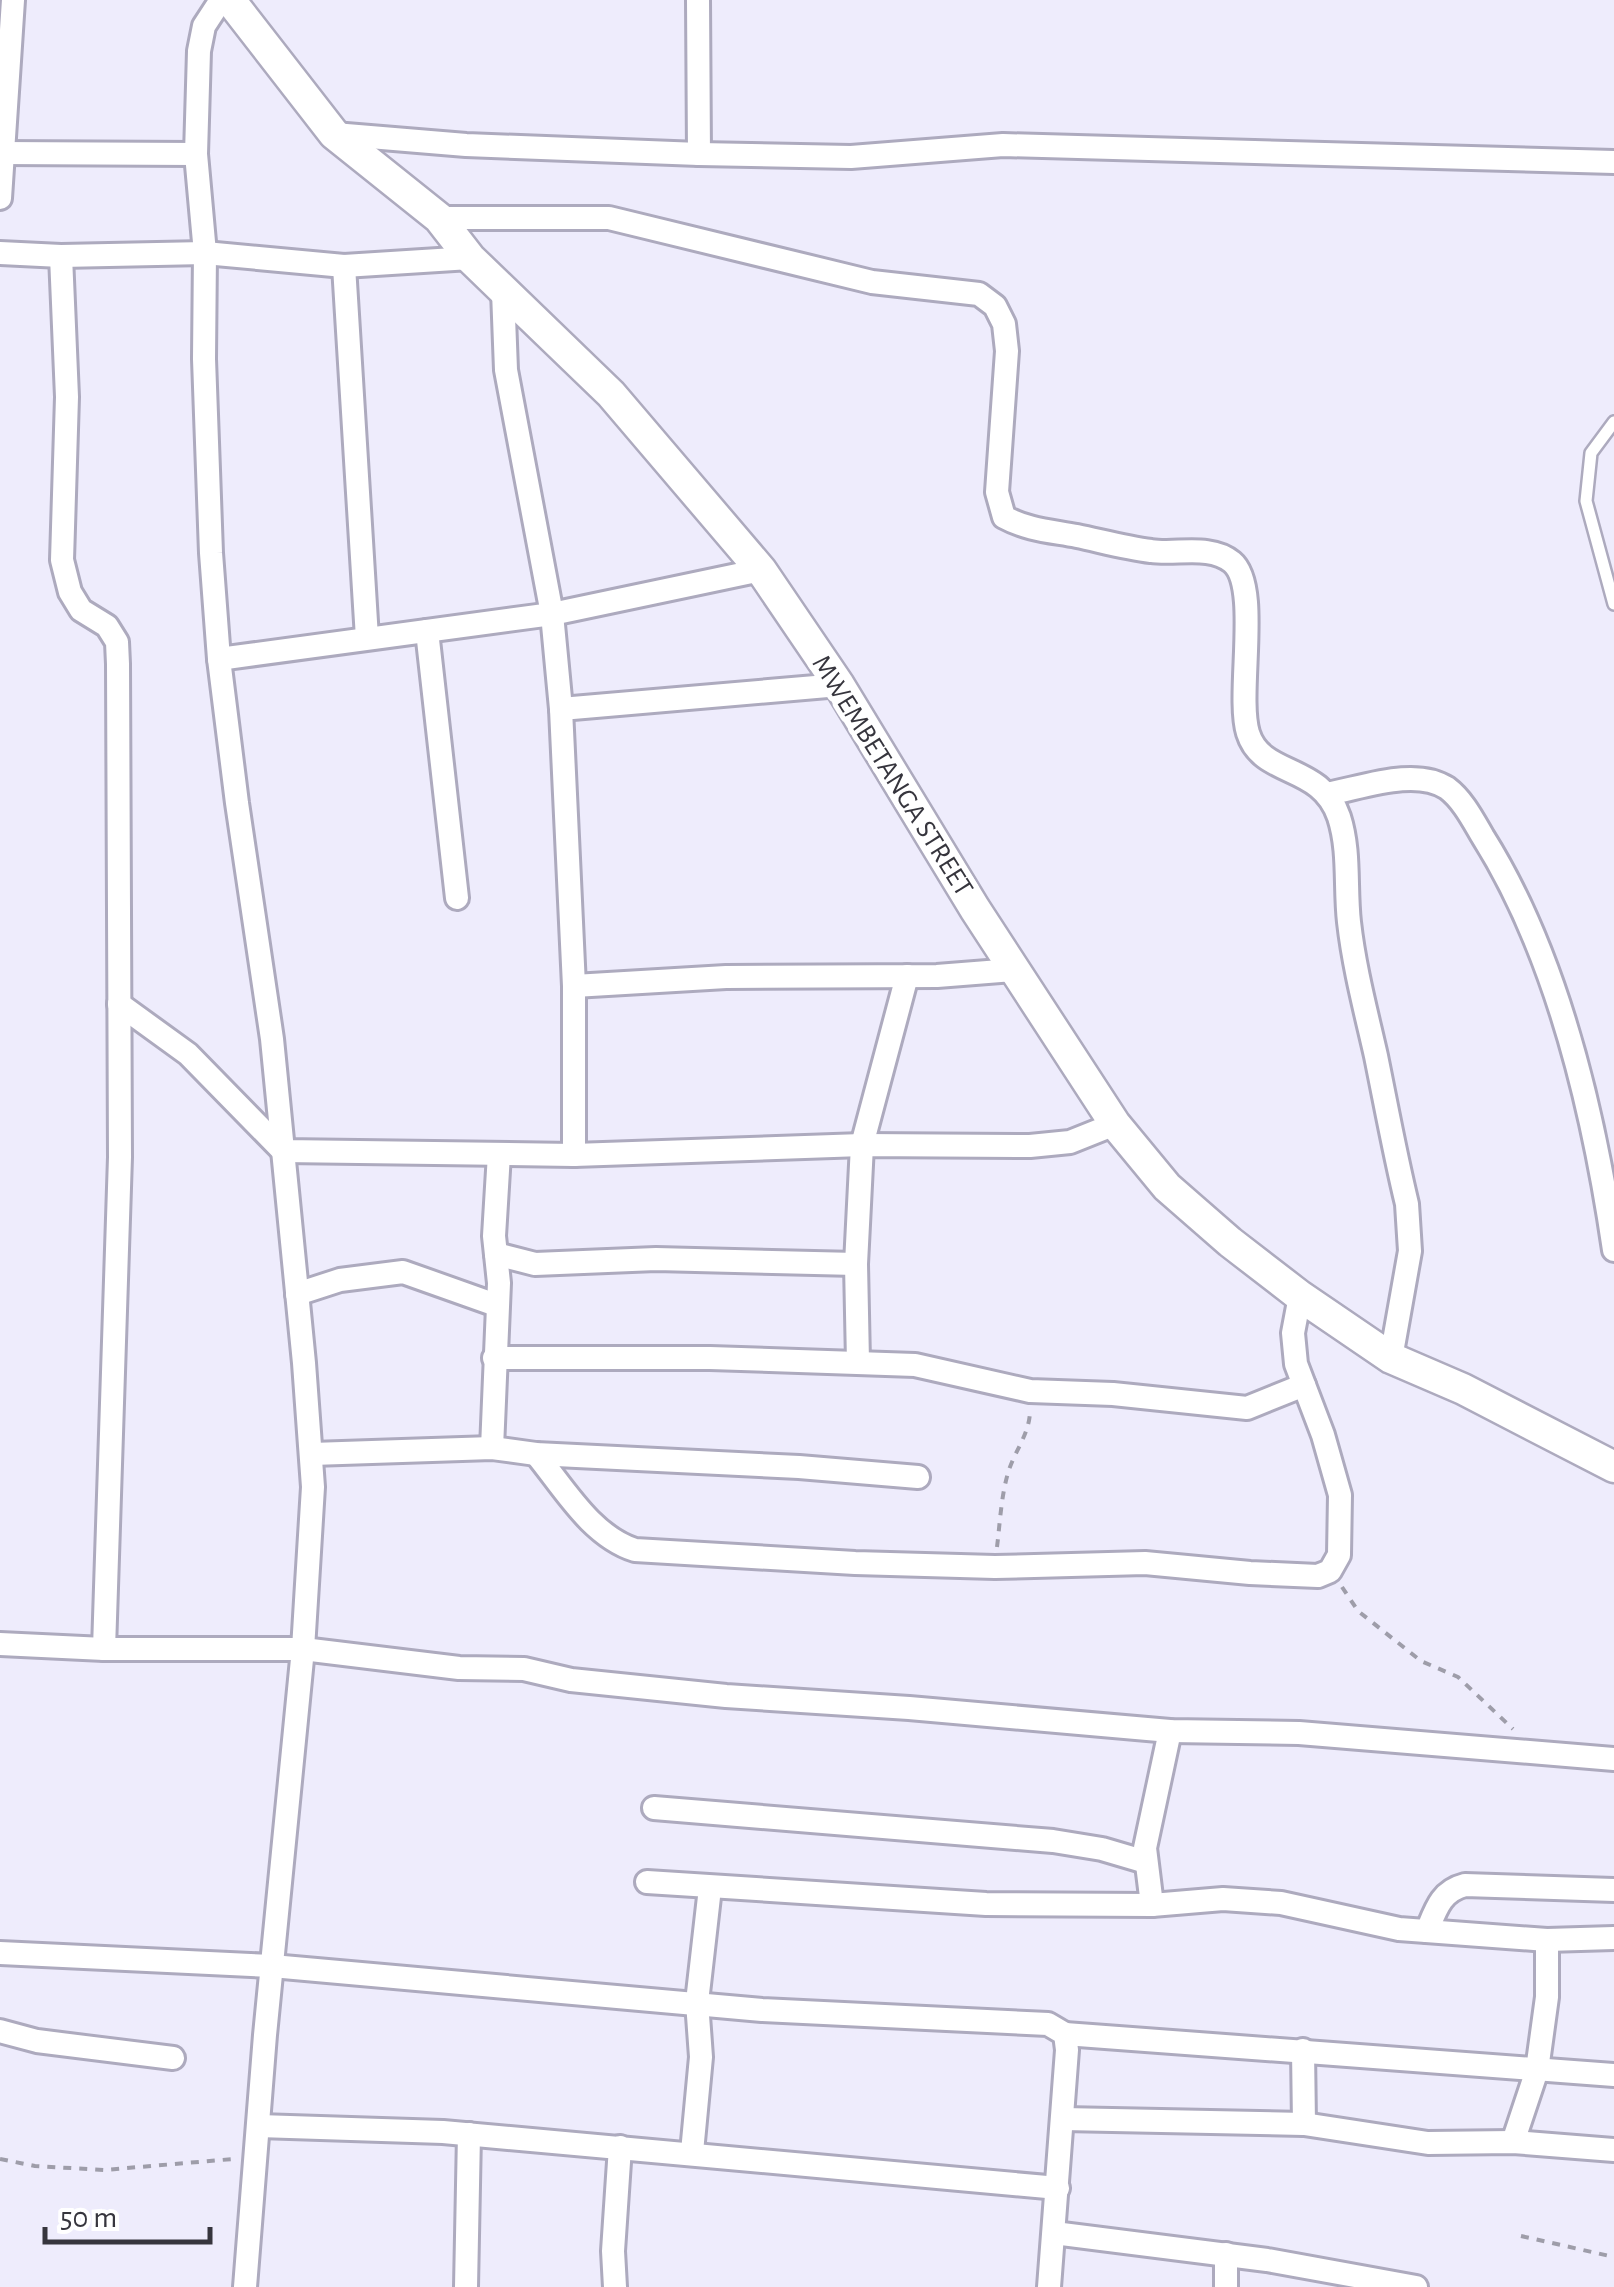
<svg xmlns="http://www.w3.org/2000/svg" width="1614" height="2287" viewBox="0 0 1614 2287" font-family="'Alegreya Sans',sans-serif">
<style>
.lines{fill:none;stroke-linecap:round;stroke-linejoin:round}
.service-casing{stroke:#adaabe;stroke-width:16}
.minor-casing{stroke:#adaabe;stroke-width:28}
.tertiary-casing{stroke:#adaabe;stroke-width:35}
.path{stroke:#9e9da9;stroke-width:4;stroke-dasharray:8 8;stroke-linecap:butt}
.service{stroke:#fff;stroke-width:11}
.minor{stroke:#fff;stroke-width:22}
.tertiary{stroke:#fff;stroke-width:30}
.labels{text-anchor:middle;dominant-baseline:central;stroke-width:10;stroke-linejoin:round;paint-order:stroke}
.street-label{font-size:28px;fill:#36353d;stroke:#fff}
</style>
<rect width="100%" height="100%" fill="#eeecfc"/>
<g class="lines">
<defs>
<polyline id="service" points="1614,422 1591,453 1586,501 1614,604"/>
<g id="minor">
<polyline points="221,0 204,26 199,51 196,154 205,253 204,359 211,553 219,659 237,803 272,1039 304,1363 313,1487 303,1649 265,2035 245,2287"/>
<polyline points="698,0 699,154"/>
<polyline points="334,134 466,145 699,154 851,157 1003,145 1614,162"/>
<polyline points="0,153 196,154"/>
<polyline points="0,198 13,0"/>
<path d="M439,218H609L872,282L979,294L995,306L1004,324L1007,351L997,492L1004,517C1028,530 1051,531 1077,536C1101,541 1126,548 1151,551C1176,555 1210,544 1232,562C1261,586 1236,694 1248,733C1262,778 1321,763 1339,817C1350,851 1345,887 1349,922C1354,967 1366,1012 1376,1056C1386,1105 1395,1155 1407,1204L1410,1251L1391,1358"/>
<polyline points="0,253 61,256 205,253 344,266 470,258"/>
<polyline points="61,256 67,397 62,560 70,592 81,610 107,626 117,642 118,664 120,1157 104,1649"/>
<polyline points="344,266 367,638"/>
<polyline points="503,291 506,370 552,614 561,709 574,986 574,1155"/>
<polyline points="427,631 457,898"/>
<polyline points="219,659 552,614 761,570"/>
<polyline points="561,709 839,685"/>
<path d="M1327,794C1361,788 1415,767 1447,788C1463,800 1473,820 1483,837C1558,956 1594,1113 1614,1250"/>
<polyline points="574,986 726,977 937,976 1013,970"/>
<polyline points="119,1004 188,1054 283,1151 574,1155 862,1145 1030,1146 1070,1142 1115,1124"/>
<polyline points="496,1254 535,1264 656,1259 856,1264"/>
<polyline points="297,1294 340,1280 403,1272 496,1305"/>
<polyline points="494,1358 710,1358 915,1365 1030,1391 1113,1394 1247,1408 1304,1385"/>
<polyline points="858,1362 856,1264 862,1145 907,976"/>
<polyline points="492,1448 499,1283 494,1236 499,1154"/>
<polyline points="312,1454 492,1448 536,1454 799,1467 918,1477"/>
<path d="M536,1454C564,1488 591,1536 635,1550L855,1563L995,1567L1145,1563L1250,1573L1318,1576L1330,1571L1339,1555L1340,1495L1323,1435L1296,1364L1293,1333L1300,1296"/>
<polyline points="0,1644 104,1649 303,1649 459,1668 524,1669 571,1680 726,1696 909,1708 1170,1731 1299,1733 1614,1759"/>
<polyline points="654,1808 1053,1841 1102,1849 1146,1862"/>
<polyline points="647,1882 986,1904 1152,1905 1223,1899 1281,1903 1399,1929 1547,1940 1614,1938"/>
<polyline points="1152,1905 1145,1848 1170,1731"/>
<path d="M1427,1931C1436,1909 1441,1891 1465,1885L1614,1890"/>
<polyline points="0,1953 272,1966 762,2010 1048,2024 1065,2034 1067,2050 1049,2287"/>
<polyline points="0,2031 37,2041 173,2058"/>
<polyline points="1065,2034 1614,2075"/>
<polyline points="1303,2050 1304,2124"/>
<polyline points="1063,2119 1304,2124 1428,2143 1513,2142 1614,2150"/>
<polyline points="259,2126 443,2132 1058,2188"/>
<polyline points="1513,2142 1537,2070 1547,1997 1547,1940"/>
<polyline points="692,2152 701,2057 697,2002 710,1888"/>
<polyline points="1054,2233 1267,2260 1416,2287"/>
<polyline points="466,2287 469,2134"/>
<polyline points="615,2287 613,2251 620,2147"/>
<polyline points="1226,2287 1226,2254"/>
</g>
<polyline id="tertiary" points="230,0 334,134 439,218 470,258 611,394 761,570 839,685 975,909 1115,1124 1167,1187 1230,1242 1300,1296 1391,1358 1463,1389 1614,1467"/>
</defs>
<!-- service casing -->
<use href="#service" class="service-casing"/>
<!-- minor casing -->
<use href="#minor" class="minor-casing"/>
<!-- tertiary casing -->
<use href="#tertiary" class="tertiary-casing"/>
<!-- path -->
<g class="path">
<path d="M997,1547C1000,1523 1001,1497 1008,1473C1014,1452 1029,1435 1030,1412"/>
<polyline points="1342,1587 1358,1611 1421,1661 1458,1677 1513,1729"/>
<polyline points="0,2159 35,2166 104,2170 233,2159"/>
<polyline points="1521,2236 1614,2257"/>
</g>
<!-- service -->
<use href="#service" class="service"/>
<!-- minor -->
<use href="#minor" class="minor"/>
<!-- tertiary -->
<use href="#tertiary" class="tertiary"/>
</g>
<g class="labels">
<!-- street labels -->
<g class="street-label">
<text transform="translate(892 776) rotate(58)">MWEMBETANGA STREET</text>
</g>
</g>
<!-- scale -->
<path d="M45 2227v15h165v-15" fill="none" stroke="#36353d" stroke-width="5"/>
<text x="60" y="2227" font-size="30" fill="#36353d" stroke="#ffffff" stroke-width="8" paint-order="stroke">50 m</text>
</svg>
